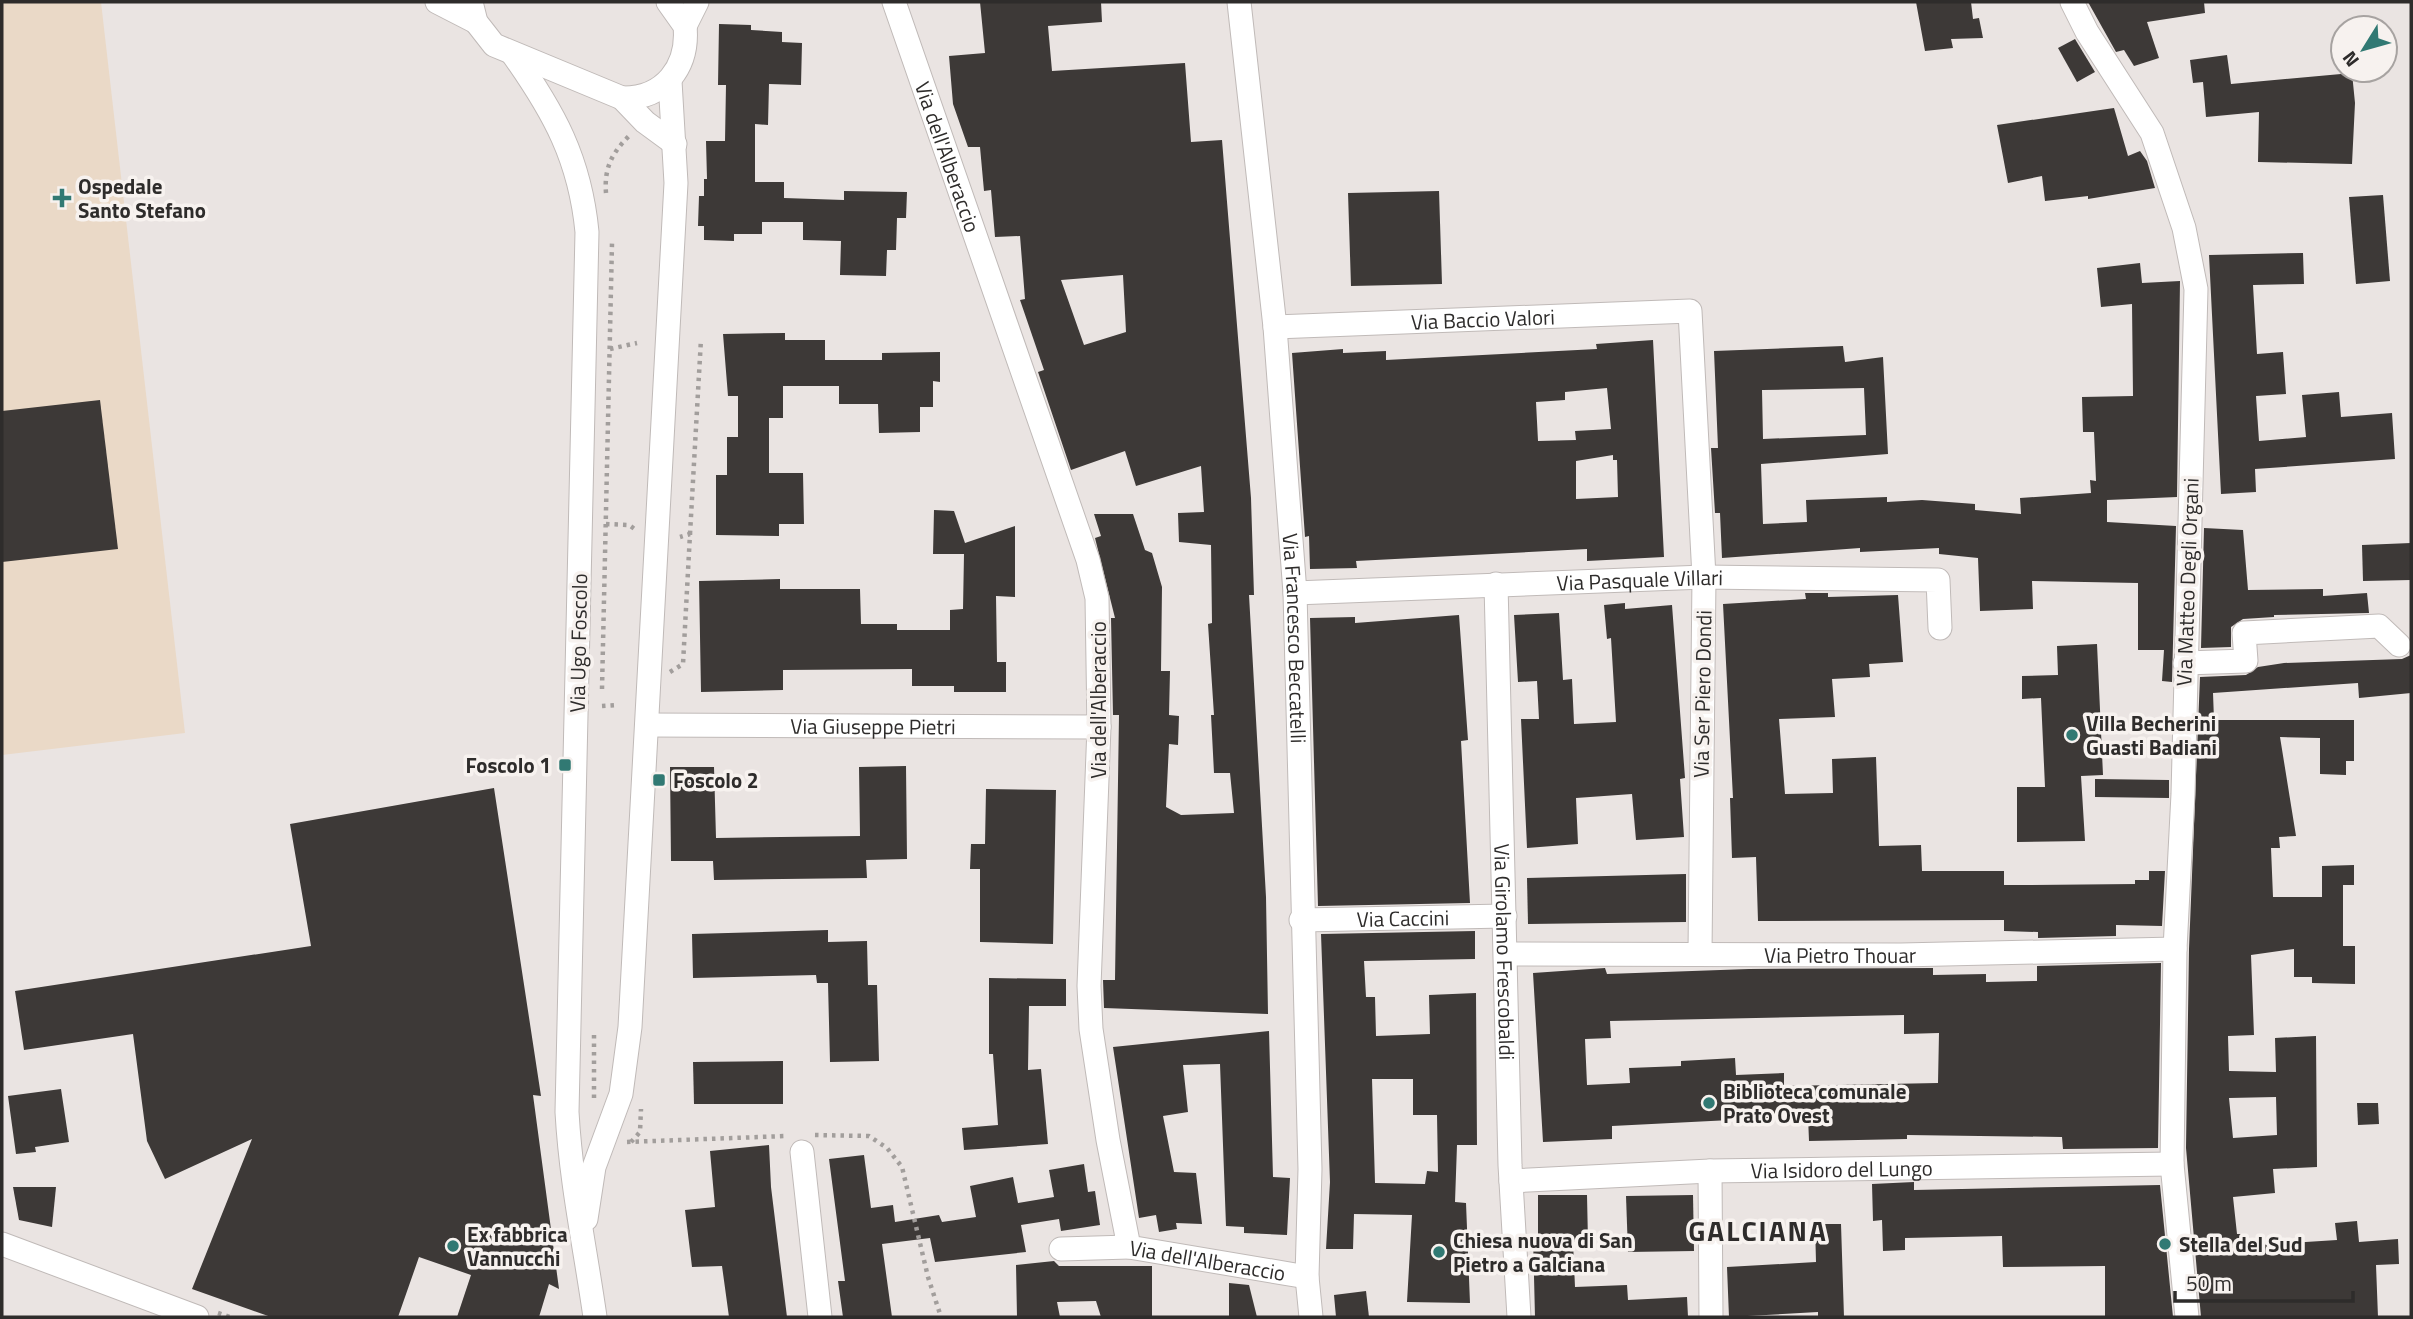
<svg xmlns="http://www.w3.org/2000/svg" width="2413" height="1319" viewBox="0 0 2413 1319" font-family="'Titillium Web',sans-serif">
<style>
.commercial{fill:#ead9c7}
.building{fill:#3d3937;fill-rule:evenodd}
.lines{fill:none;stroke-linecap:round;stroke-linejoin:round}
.minor-casing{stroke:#c0bab8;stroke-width:25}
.path{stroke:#a29e9c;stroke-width:4.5;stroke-dasharray:3.5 5;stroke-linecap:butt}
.minor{stroke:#fff;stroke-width:23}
.poi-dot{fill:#317973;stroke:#f7f2ef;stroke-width:2.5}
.labels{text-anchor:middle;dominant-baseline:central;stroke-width:7;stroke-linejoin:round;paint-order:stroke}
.street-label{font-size:21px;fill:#2e2c2b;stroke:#f7f2ef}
.poi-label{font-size:21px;font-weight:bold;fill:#2e2c2b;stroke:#f7f2ef;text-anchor:start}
.district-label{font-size:28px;font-weight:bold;letter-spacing:2px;fill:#2e2c2b;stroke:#f7f2ef}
</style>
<rect width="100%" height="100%" fill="#eae4e2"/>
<!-- commercial -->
<polygon class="commercial" points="2,2 101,2 185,733 2,755"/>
<!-- building -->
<g class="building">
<path d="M980,2H1101L1102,22L1048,26L1052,71L1185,63L1191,142L1222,140L1251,498L1254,595H1249L1266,897L1268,1014L1104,1008L1103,980H1115L1119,715H1113L1111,618H1115L1095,538L1101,536L1094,514H1133L1145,550L1152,553L1162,587L1161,671H1170L1169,715L1179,716L1178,745L1169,744L1166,807L1181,815L1234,813L1230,773H1214L1211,715H1214L1208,624L1212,623L1211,545L1179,542L1178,513L1204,512L1201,466L1136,486L1125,451L1071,470L1038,372L1044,370L1020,300L1025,299L1020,236L995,237L991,190L984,191L980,147H968L953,104L949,56L985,53ZM1123,275L1126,332L1084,345L1061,280Z"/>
<polygon points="1916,2 1971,2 1973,19 1979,18 1983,38 1951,39 1953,48 1925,51"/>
<polygon points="2088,2 2204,2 2205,13 2147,22 2159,58 2134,66 2124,50 2116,52"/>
<polygon points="719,24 751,25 751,30 782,32 782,42 802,43 801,85 769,84 768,125 755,124 755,182 784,182 784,198 844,200 844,191 907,192 906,218 897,218 896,250 887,250 886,276 840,275 841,241 803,240 803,222 762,222 762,234 734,234 734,241 704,240 704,226 698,226 699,196 704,196 704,179 707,179 706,141 725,141 726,85 718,85"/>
<polygon points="2075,39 2095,72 2077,82 2058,48"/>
<polygon points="2227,55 2231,84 2352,73 2355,103 2352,164 2258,162 2259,112 2206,117 2203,82 2193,83 2190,60"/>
<polygon points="2114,108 2128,156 2140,151 2147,161 2155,188 2088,199 2088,196 2045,201 2042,176 2008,183 1997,125"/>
<polygon points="1439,191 1442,284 1351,286 1348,193"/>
<polygon points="2383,195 2390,281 2356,284 2349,197"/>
<polygon points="2303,253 2304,284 2253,285 2257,354 2283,352 2286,394 2256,396 2259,441 2306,437 2302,395 2339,392 2341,417 2392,413 2395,459 2255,469 2256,492 2221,494 2209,255"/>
<path d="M2140,263L2142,283L2180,281L2177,497L2107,500V522L2176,526L2172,682L2162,681L2164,650H2138V583L2032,581L2033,609L1980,611L1978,558L1939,554V548L1860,552V548L1722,558L1720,513H1715L1711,448H1718L1714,351L1843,346L1845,362L1883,357L1888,454L1761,464L1763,524L1807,522L1806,500L1887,497V502L1922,500L1975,504V510L2021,514L2020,498L2091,493L2090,480L2096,481L2094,432H2083L2082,397L2133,396L2132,304L2101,307L2097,268ZM1864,388L1866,435L1763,439L1762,390Z"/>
<polygon points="785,333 785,340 825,340 825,360 882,360 882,353 940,352 940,382 933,381 933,407 920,407 920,432 879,433 878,404 839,404 839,386 783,386 783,418 769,418 769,473 803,473 804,524 779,524 779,536 716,535 716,475 727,475 727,437 738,437 738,396 728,396 723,334"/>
<path d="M1653,340L1664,557L1587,561V549L1356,561L1357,568L1310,569L1309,536L1305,537L1292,353L1343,349V353L1386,351V360L1597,349L1596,344ZM1607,388L1611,429L1575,431L1576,440L1538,441L1536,402L1565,400V392ZM1613,455V460H1617L1618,497L1576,499V461Z"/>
<polygon points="100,400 118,549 2,562 2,411"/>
<polygon points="934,510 954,511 965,543 1015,526 1015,597 996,596 997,662 1006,662 1006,692 954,692 954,686 912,686 912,669 783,670 783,690 701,692 699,581 780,579 780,589 860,589 861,624 897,624 897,630 950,630 950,610 963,609 964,554 933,554"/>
<polygon points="2204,528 2243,530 2248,590 2323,589 2323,596 2367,593 2369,613 2274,615 2274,617 2243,619 2231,627 2231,647 2201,648"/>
<polygon points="2411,543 2411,580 2363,581 2362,545"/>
<polygon points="1805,593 1828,593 1828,597 1898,595 1903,662 1869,664 1870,677 1832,679 1835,717 1779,719 1785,794 1833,793 1832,759 1876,757 1879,846 1921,845 1922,871 2004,871 2004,885 2028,885 2135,884 2135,880 2149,880 2149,871 2165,871 2162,926 2116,925 2116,936 2038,938 2038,932 2004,931 2004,920 1758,921 1756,857 1732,858 1730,798 1733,798 1723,604 1806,599"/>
<polygon points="1625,603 1625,609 1672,605 1685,778 1680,779 1684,837 1636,840 1632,794 1576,798 1578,844 1527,848 1521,719 1539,719 1537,681 1518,682 1514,615 1559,613 1563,680 1572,679 1574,724 1616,722 1611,638 1607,639 1604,605"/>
<polygon points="1459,615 1468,740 1461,741 1470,903 1318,906 1310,618 1355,617 1355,623"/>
<polygon points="2097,644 2103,775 2081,776 2085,841 2017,842 2017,787 2045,787 2041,698 2022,699 2022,676 2058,675 2057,646"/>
<path d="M2411,655V693L2359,698L2358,683L2213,693L2214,720H2354V761H2346V775L2320,774V738L2280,737L2296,836L2279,837L2280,848H2271L2273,897H2322V866L2354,865V885H2343V946H2355V984L2312,983V977H2294V949L2251,955L2254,1035L2228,1036L2229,1071L2276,1072L2275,1038L2316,1036L2317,1167L2273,1169L2275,1193L2233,1197L2237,1234H2242L2243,1246L2337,1240L2335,1223L2357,1221L2359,1242L2398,1239L2399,1264L2376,1265L2378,1317H2201L2186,1148L2189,949L2200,677L2246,675L2258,667L2284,663L2402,659ZM2276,1097L2277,1135L2233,1138L2229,1098Z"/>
<polygon points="906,766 907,859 866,860 867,878 714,880 713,861 671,861 670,767 714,767 716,838 860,836 859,767"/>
<polygon points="2095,779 2169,780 2169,798 2095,797"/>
<polygon points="494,788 541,1096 533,1095 559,1289 549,1284 539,1317 457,1317 471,1275 419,1257 398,1317 271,1317 192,1289 252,1139 165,1179 147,1141 133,1034 24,1050 15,991 311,946 290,824"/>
<polygon points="986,789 1056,790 1053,944 980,942 980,869 970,869 971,844 985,844"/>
<polygon points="1686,874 1686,922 1528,924 1527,878"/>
<polygon points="828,930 828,942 867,941 868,985 877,985 879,1061 830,1062 828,983 817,983 816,975 693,978 692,934"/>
<path d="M1475,931V959L1364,961L1366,997H1375L1376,1036L1430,1034L1429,995L1476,993L1477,1145H1457L1455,1202L1466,1203L1470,1303L1407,1302L1412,1215L1354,1214L1353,1249H1326L1330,1182L1321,934ZM1372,1079H1413V1115H1437L1438,1172L1427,1171L1425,1184L1375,1183Z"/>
<path d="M2161,963L2158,1148L2063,1149L2062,1137L1907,1135V1139L1809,1141L1808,1116L1612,1126V1139L1543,1142L1533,973L1605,968L1607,974L1749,969L1933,968V975L1986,974V982L2037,981V966ZM1904,1015V1034L1939,1033L1938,1083L1784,1086V1073L1736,1075L1735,1058L1681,1061V1066L1629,1068L1630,1083L1587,1085L1585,1039L1611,1038L1610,1021Z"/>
<polygon points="989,978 1066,979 1066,1006 1029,1006 1028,1070 1041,1069 1048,1144 964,1150 962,1128 998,1125 993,1054 989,1054"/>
<polygon points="1269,1031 1273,1177 1290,1178 1287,1235 1244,1233 1244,1227 1226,1226 1220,1064 1183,1065 1188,1112 1163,1116 1174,1172 1196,1173 1202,1224 1176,1223 1177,1229 1159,1232 1156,1215 1139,1218 1113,1047"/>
<polygon points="783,1061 783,1104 694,1104 693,1062"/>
<polygon points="61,1089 69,1142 35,1147 36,1152 16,1154 8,1096"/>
<polygon points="2357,1103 2378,1103 2379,1124 2358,1125"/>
<polygon points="769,1145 771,1187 787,1317 729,1317 722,1266 692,1267 685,1210 715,1207 710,1151"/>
<polygon points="864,1155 871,1208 893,1205 895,1222 939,1215 942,1222 976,1217 970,1186 1013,1177 1018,1203 1054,1197 1049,1170 1084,1164 1088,1192 1095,1191 1100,1225 1061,1231 1059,1219 1021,1225 1026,1252 935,1262 930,1238 882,1244 892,1317 843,1317 838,1281 845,1281 829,1159"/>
<polygon points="1914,1182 1914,1190 2160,1185 2173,1317 2105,1317 2105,1266 2003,1267 2002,1236 1905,1238 1905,1250 1883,1251 1882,1220 1873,1221 1872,1184"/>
<polygon points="13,1187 56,1187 52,1227 19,1220"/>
<polygon points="1538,1195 1587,1195 1588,1242 1573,1242 1575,1287 1627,1285 1628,1300 1687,1297 1688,1317 1535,1317 1533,1236 1538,1236"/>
<polygon points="1693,1195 1694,1251 1628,1252 1626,1196"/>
<polygon points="1815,1224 1841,1224 1844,1317 1818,1317 1818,1312 1729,1317 1727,1267 1816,1262"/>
<polygon points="1054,1261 1059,1266 1152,1266 1152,1317 1101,1317 1096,1301 1057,1302 1060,1317 1017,1317 1016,1265"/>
<polygon points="1229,1283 1249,1285 1257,1317 1229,1317"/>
<polygon points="1366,1291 1369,1317 1336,1317 1334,1295"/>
</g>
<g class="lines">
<defs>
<g id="minor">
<polyline points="437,2 476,22"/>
<polyline points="471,2 476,22 494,45 622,98 645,122 675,144"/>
<path id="s1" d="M894,2L1088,560L1097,598L1099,727L1089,986L1091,1029L1108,1140L1129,1247L1307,1277"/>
<path id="s2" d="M1239,2L1275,327L1295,593L1310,1169L1307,1277L1311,1317"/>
<polyline points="2072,2 2087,32 2152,133 2184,228 2196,289 2183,794 2175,949 2172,1164 2187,1317"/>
<polyline points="685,26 697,2"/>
<path d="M512,53C554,112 580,159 587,232L567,1112C571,1183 585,1247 595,1317"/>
<path d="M622,98C664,99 689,67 685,26L668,2"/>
<path id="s3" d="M1275,327L1690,311L1704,577L1700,952"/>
<path id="s4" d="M1496,584L1510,1165L1519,1317"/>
<path id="s5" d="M1295,593L1704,577L1938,580L1940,628"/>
<polyline points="2185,663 2246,661 2244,633 2379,626 2399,645"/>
<path id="s6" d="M647,725L1099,727"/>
<path id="s7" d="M1301,920L1505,916"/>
<path id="s8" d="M1506,954L1901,955L2175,949"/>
<polyline points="802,1152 820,1317"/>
<polyline points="1710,1171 1711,1317"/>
<path id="s9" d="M1511,1181L1710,1171L2172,1164"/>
<polyline points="586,1219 594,1167 621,1094 630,1027 676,183 670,81"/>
<polyline points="2,1244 197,1317"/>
<polyline points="1061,1249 1129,1247"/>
</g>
</defs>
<!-- minor casing -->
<use href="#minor" class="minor-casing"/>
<!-- path -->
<g class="path">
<path d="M606,193C604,168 612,153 629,136"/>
<polyline points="610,349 637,343"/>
<polyline points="606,524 629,525 636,530"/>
<polyline points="690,534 701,339"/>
<polyline points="670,672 683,664 690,534 680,537"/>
<polyline points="602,689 612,243"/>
<polyline points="602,706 616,705"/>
<polyline points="594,1098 594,1034"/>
<polyline points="815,1135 869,1136 887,1148 902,1167 928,1277 941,1317"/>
<polyline points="627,1142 786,1136"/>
<polyline points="631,1142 640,1132 641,1109"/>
<polyline points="218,1313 230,1317"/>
</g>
<!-- minor -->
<use href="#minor" class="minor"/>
</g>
<!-- markers -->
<g class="poi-dot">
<path d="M58.5 187.5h7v7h7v7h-7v7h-7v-7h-7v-7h7z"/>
<circle cx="2072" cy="735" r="7"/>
<rect x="558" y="758" width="14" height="14" rx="3.5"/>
<rect x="652" y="773" width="14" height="14" rx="3.5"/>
<circle cx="1709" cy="1103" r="7"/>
<circle cx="2165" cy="1244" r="7"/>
<circle cx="453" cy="1246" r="7"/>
<circle cx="1439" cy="1252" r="7"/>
</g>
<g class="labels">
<!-- street labels -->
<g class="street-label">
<text stroke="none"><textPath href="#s1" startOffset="164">Via dell'Alberaccio</textPath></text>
<text stroke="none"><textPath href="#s3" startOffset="208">Via Baccio Valori</textPath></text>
<text stroke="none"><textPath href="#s5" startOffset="345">Via Pasquale Villari</textPath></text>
<text transform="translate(2187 582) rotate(-88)">Via Matteo Degli Organi</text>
<text stroke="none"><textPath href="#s2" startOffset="639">Via Francesco Beccatelli</textPath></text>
<text transform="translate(578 643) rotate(-89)">Via Ugo Foscolo</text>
<text transform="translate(1702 694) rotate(-89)">Via Ser Piero Dondi</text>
<text transform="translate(1098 700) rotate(-90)">Via dell'Alberaccio</text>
<text stroke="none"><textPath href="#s6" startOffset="226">Via Giuseppe Pietri</textPath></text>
<text stroke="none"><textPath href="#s7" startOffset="102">Via Caccini</textPath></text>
<text stroke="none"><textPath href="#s4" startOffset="368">Via Girolamo Frescobaldi</textPath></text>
<text stroke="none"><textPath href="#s8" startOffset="334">Via Pietro Thouar</textPath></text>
<text stroke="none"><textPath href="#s9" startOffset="331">Via Isidoro del Lungo</textPath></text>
<text stroke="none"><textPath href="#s1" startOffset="1362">Via dell'Alberaccio</textPath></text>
</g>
<!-- poi labels -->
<g class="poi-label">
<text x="78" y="186">Ospedale<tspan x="78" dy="24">Santo Stefano</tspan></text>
<text x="2086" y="723">Villa Becherini<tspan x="2086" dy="24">Guasti Badiani</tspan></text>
<text x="551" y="765" text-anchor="end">Foscolo 1</text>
<text x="673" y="780">Foscolo 2</text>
<text x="1723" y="1091">Biblioteca comunale<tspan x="1723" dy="24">Prato Ovest</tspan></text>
<text x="467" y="1234">Ex fabbrica<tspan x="467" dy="24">Vannucchi</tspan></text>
<text x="1453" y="1240">Chiesa nuova di San<tspan x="1453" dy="24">Pietro a Galciana</tspan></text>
<text x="2179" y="1244">Stella del Sud</text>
</g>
<!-- district labels -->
<g class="district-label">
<text x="1758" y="1230">GALCIANA</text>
</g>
</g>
<!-- border -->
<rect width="2413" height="1319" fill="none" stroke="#2e2c2b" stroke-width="7"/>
<!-- north arrow -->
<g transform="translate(2364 49) rotate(233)"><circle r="33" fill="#f7f2ef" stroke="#a7a3a1" stroke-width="2"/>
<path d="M0-5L12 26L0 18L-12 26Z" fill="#317973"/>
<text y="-10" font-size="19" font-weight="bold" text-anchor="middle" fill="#2e2c2b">N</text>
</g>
<!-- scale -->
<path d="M2175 1291v10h178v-10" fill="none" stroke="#2e2c2b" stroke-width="3.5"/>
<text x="2186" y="1291" font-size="21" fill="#2e2c2b" stroke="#f7f2ef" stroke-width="5" paint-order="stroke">50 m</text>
</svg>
